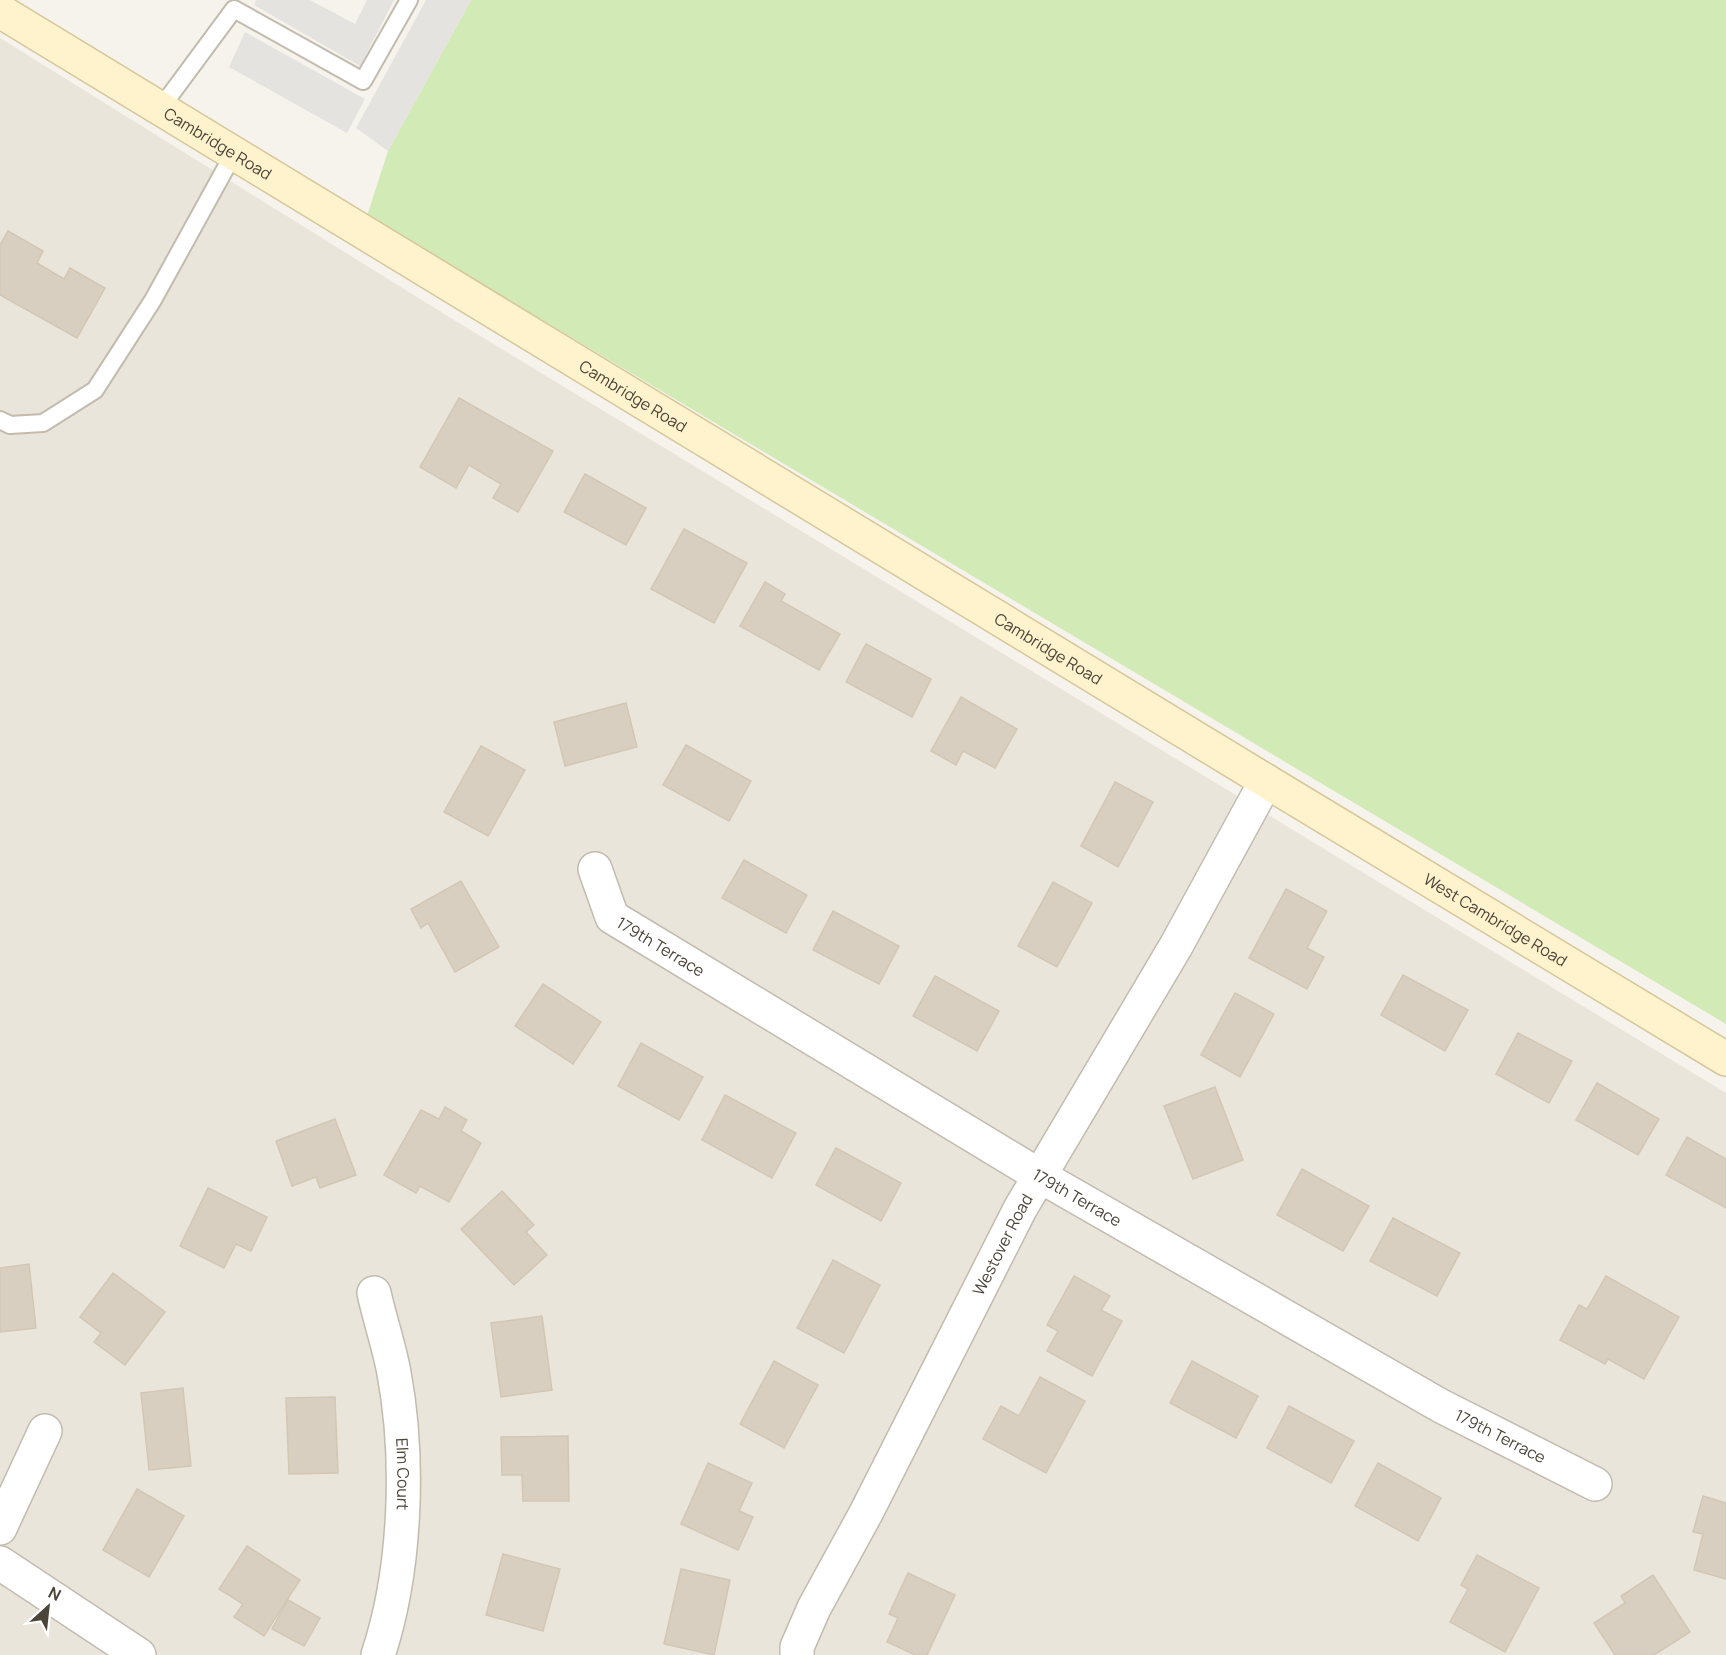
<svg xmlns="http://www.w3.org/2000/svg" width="1726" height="1655" viewBox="0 0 1726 1655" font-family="Manrope,sans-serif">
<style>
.residential{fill:#eae5da}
.green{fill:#d2eab5}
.parking{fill:#e5e3e0}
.building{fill:#d8cfc1;stroke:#d3c7b4;stroke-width:1.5}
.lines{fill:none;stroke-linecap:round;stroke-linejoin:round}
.lane-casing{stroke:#c2bbae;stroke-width:20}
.street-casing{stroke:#c2bbae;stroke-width:36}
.secondary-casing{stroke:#d6c79b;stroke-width:36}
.lane{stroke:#fff;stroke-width:16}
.street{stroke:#fff;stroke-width:33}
.secondary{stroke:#fff3cd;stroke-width:33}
.labels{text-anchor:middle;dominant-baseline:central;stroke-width:4.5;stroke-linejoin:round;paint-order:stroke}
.street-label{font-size:16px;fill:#4b4439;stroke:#fff}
</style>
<rect width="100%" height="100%" fill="#f6f3ec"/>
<!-- residential -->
<polygon class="residential" points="0,38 454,320 1726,1093 1726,1655 0,1655"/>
<!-- green -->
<polygon class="green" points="471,0 1726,0 1726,1024 367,216 388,151"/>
<!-- parking -->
<g class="parking">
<polygon points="256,0 310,0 355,24 367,0 394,0 360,66 254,5"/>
<polygon points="426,0 471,0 388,151 356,128"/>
<polygon points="245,32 365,99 347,133 229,67"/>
</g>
<!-- building -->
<g class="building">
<polygon points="8,231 43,251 37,263 64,279 70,268 105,288 77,338 0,295 0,245"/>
<polygon points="459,398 553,451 518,512 493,498 501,484 469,465 456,488 420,467"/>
<polygon points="585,474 646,508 626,545 564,512"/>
<polygon points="684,529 747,563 714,623 651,589"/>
<polygon points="765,582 785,594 781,601 840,634 819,670 740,626"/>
<polygon points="866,644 931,679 912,717 846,682"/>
<polygon points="961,697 1017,729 995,768 963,751 956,765 931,751"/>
<polygon points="626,703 637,747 565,766 554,722"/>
<polygon points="686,745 751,781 729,821 663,785"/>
<polygon points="481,746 525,770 488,836 444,812"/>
<polygon points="1115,782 1153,802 1118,867 1081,846"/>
<polygon points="744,860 807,895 786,933 722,898"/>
<polygon points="461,881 499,947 455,972 428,923 421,928 411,909"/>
<polygon points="1053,882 1092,903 1057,967 1018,946"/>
<polygon points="1286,889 1327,911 1307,948 1324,957 1307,989 1249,958"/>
<polygon points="833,911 899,946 879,984 813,950"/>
<polygon points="1403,975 1468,1010 1445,1051 1381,1015"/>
<polygon points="935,976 999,1011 977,1051 913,1016"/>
<polygon points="543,984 601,1022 573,1064 515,1026"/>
<polygon points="1235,993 1274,1014 1240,1077 1201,1055"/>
<polygon points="1518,1033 1572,1061 1549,1103 1496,1074"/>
<polygon points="641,1043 703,1077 679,1120 618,1086"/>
<polygon points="1597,1083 1659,1119 1638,1155 1576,1120"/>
<polygon points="1215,1087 1243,1160 1193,1179 1164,1106"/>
<polygon points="725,1095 796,1133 772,1178 702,1140"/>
<polygon points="445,1107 467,1120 461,1131 481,1143 449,1202 420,1186 416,1193 384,1175 421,1110 439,1119"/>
<polygon points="335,1119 356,1175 320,1188 316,1177 292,1186 276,1141"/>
<polygon points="1687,1137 1726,1159 1726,1208 1666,1175"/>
<polygon points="836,1148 901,1183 881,1221 816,1185"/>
<polygon points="1302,1169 1369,1206 1343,1251 1277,1215"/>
<polygon points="208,1188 267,1217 251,1251 236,1244 224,1268 180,1246"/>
<polygon points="502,1191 534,1225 526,1232 547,1255 514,1285 461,1229"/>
<polygon points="1393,1218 1460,1253 1437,1296 1370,1261"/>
<polygon points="833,1260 880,1285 844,1353 797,1328"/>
<polygon points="29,1264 36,1328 0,1332 0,1268"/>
<polygon points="113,1273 165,1312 125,1365 94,1342 101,1333 80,1317"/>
<polygon points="1074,1276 1110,1296 1101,1310 1122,1321 1092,1376 1047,1351 1058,1331 1047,1325"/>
<polygon points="1606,1276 1679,1317 1644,1379 1608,1359 1605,1364 1560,1340 1579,1305 1587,1309"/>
<polygon points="542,1316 552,1390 501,1397 491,1323"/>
<polygon points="774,1361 818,1385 784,1448 740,1424"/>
<polygon points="1192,1361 1258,1396 1236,1438 1170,1403"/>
<polygon points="1040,1377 1085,1401 1046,1473 983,1439 1001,1406 1019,1416"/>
<polygon points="183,1388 191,1466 149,1470 141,1393"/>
<polygon points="335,1397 338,1473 289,1474 286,1398"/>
<polygon points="1289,1406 1354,1441 1331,1483 1267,1448"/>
<polygon points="568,1436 569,1501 523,1501 522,1475 502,1475 501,1437"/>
<polygon points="708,1463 752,1483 739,1511 753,1517 738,1550 681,1524"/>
<polygon points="1378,1463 1441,1498 1418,1541 1355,1506"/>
<polygon points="137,1489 184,1516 149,1577 103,1550"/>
<polygon points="1703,1496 1726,1503 1726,1579 1694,1570 1703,1534 1693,1532"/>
<polygon points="247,1546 300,1580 264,1636 234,1617 243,1604 219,1589"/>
<polygon points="503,1554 560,1569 543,1631 486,1615"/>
<polygon points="1477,1555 1539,1588 1505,1652 1450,1622 1468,1589 1461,1585"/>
<polygon points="681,1569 730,1580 714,1655 664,1644"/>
<polygon points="908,1573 955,1595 927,1655 915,1655 887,1642 898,1618 889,1614"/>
<polygon points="1653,1575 1690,1632 1654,1655 1615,1655 1594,1623 1625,1603 1621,1596"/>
<polygon points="288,1600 320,1618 304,1646 272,1629"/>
</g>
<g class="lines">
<defs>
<g id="lane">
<polyline points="160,109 234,9 363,81 409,0"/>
<polyline points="0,420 10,425 43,423 95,390 153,300 234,153"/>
</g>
<g id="street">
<path id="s1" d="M595,869L612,917L1040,1176L1441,1406L1595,1484"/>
<path id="s2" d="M374,1293C380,1320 389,1346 394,1373C410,1460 406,1571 378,1655"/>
<polyline points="0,1528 45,1431"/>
<polyline points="0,1563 139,1655"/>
<path id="s3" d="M797,1655V1647L814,1608L866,1513L1020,1209L1176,946L1266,781"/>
</g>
<g id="secondary">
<path id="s4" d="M0,11L1266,781L1726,1059"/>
</g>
</defs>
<!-- lane casing -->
<use href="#lane" class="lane-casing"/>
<!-- street casing -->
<use href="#street" class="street-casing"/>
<!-- secondary casing -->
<use href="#secondary" class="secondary-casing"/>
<!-- lane -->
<use href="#lane" class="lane"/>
<!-- street -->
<use href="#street" class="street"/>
<!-- secondary -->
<use href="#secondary" class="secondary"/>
</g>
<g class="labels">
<!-- street labels -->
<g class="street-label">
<text stroke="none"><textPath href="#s4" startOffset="255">Cambridge Road</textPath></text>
<text stroke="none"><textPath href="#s4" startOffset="741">Cambridge Road</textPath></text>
<text stroke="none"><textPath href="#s4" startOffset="1227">Cambridge Road</textPath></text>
<text stroke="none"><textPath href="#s4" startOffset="1750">West Cambridge Road</textPath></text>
<text stroke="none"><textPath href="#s1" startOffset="108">179th Terrace</textPath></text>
<text stroke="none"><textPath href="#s1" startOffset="594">179th Terrace</textPath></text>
<text stroke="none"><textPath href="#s3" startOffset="460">Westover Road</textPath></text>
<text stroke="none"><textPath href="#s1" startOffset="1080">179th Terrace</textPath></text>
<text stroke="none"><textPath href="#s2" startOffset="184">Elm Court</textPath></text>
</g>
</g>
<!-- north arrow -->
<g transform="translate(48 1607) rotate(27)" stroke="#ffffff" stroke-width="4.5" paint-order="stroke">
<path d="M0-4.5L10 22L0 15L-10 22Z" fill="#4b4439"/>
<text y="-9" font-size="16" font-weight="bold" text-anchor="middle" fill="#4b4439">N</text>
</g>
</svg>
